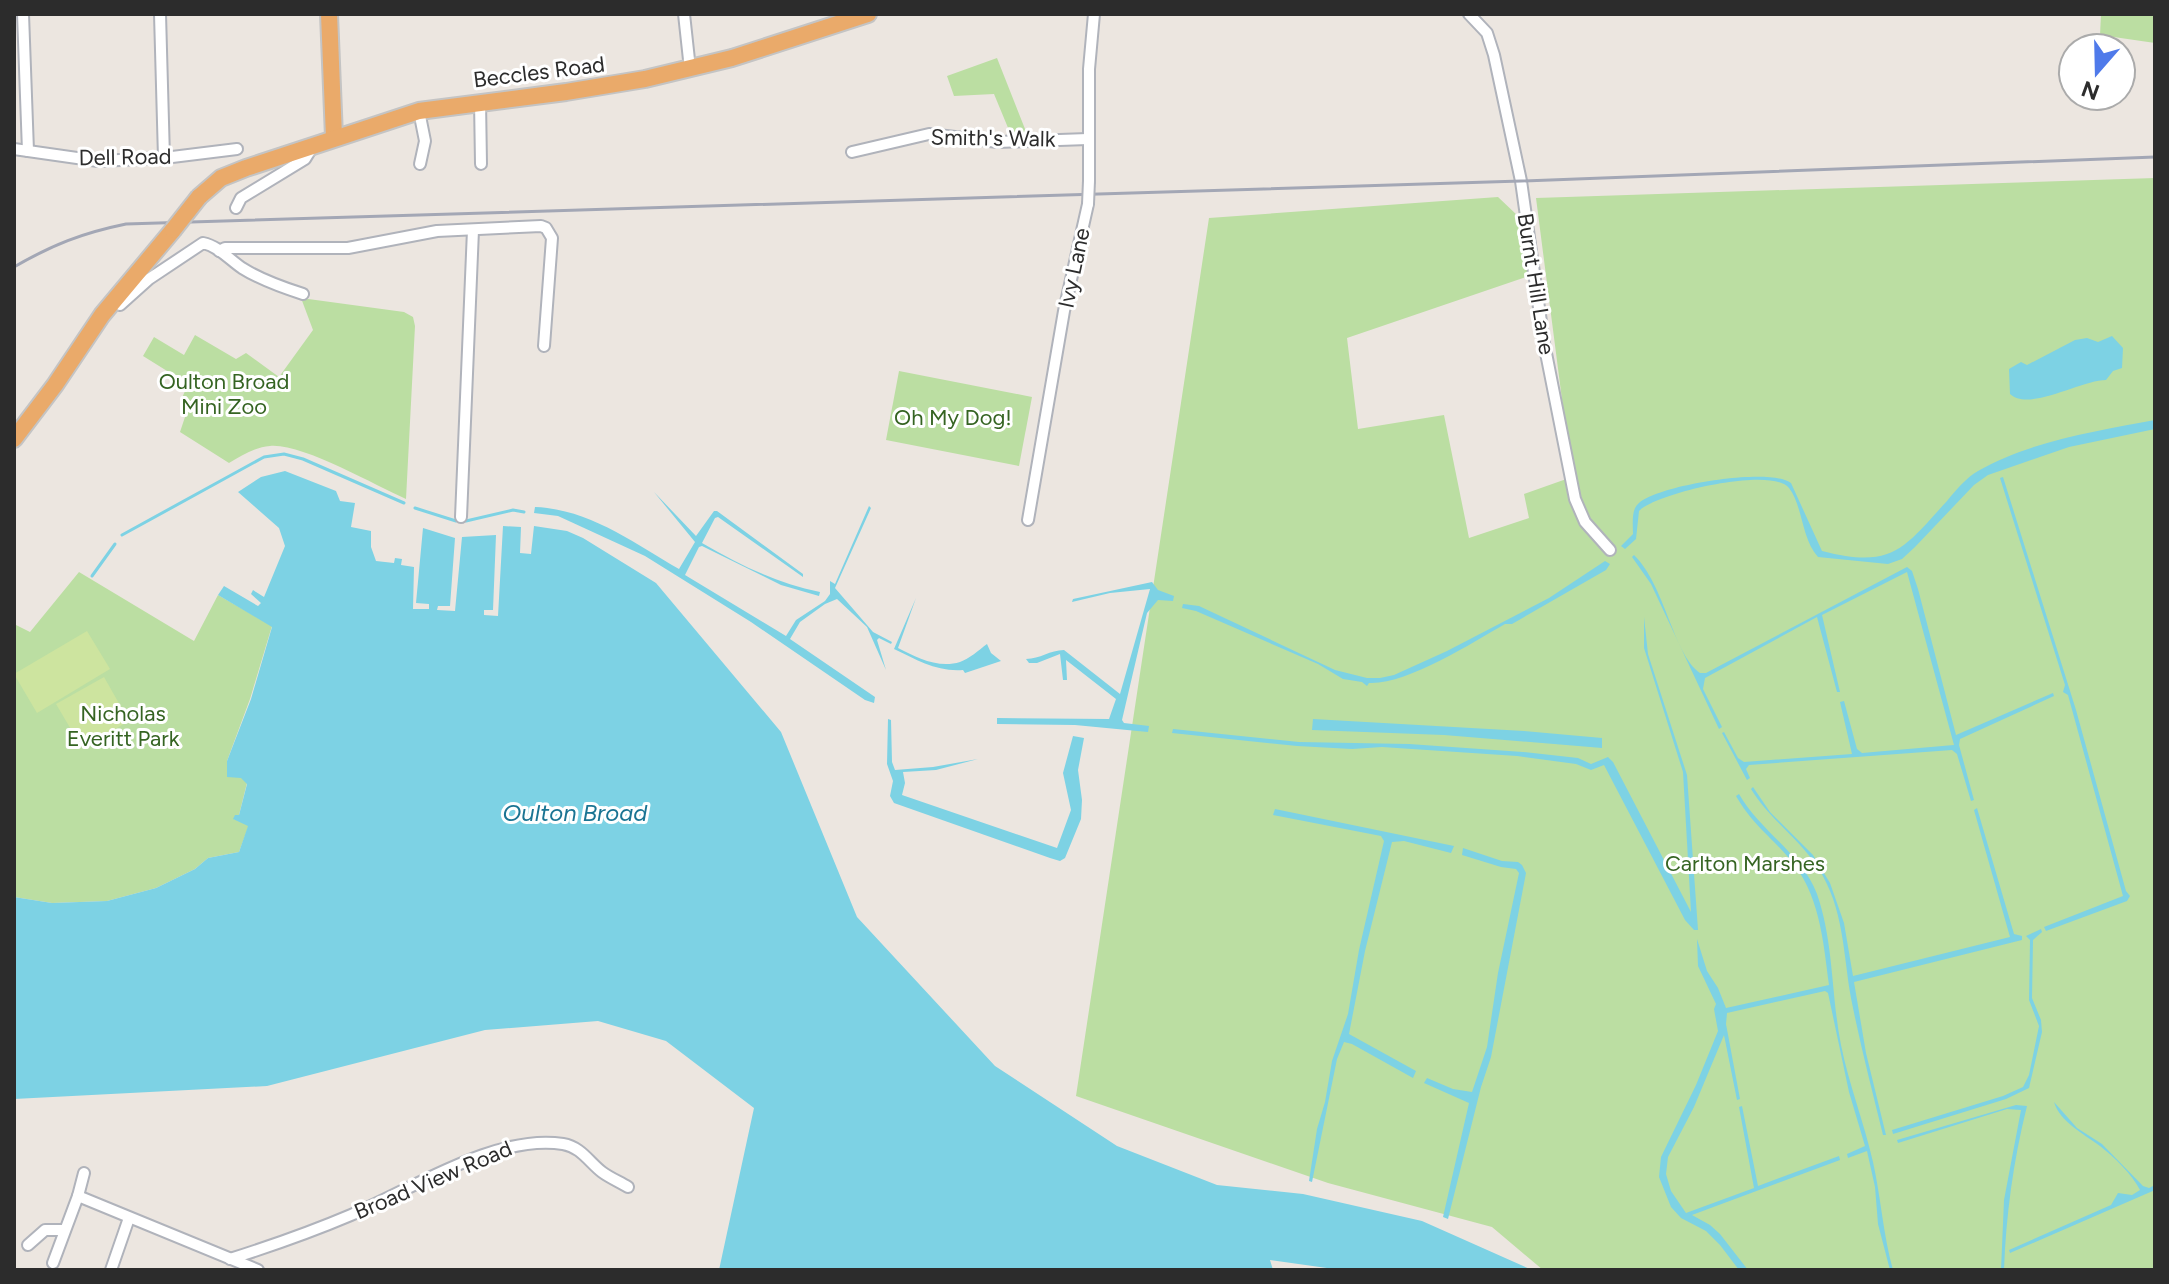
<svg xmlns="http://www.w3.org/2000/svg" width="2169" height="1284" viewBox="0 0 2169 1284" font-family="Figtree,sans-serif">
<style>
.green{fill:#bbdea2}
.pitch{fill:#cde49f}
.water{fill:#7dd2e4}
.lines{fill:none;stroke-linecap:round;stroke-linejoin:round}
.stream{stroke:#7dd2e4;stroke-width:3}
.minor-casing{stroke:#b0b3bb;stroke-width:14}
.trunk-casing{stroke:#c4c4c4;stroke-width:20}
.minor{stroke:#fff;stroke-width:10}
.trunk{stroke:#eaaa6a;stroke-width:16}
.rail{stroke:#a3a7b5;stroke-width:3}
.minor-bridge-casing{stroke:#b0b3bb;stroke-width:14;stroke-linecap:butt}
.trunk-bridge-casing{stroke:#c4c4c4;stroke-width:20;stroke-linecap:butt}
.minor-bridge{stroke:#fff;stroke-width:10}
.trunk-bridge{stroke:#eaaa6a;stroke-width:16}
.labels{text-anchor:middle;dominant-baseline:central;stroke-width:6;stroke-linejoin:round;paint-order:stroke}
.street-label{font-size:22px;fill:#2c2c2c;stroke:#fff}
.park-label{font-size:22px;fill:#356422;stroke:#fff}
.water-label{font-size:24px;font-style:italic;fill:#1a7493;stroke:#fff}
</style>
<rect width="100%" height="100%" fill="#ece6e0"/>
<!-- green -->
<g class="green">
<polygon points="2101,14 2155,14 2155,43 2100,35"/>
<polygon points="997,58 1027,134 1011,135 994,94 954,96 947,76"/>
<polygon points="2155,178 2155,1270 1543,1270 1492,1227 1328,1183 1076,1096 1209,218 1498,197 1518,216 1529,276 1347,338 1358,429 1444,415 1469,538 1529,518 1524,494 1572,477 1536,198"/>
<path d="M301,298L404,312L413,317L415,326L406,499C374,485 302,443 270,446C255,447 241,456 229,463L180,432L187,411L182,398L188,384L143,356L154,337L184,355L195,335L236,359L246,353L279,377L313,330Z"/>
<polygon points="899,371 1032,397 1019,466 886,440"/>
<polygon points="79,572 194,641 218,595 272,626 250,699 227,761 247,783 239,815 234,819 249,825 239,852 208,858 195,869 156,888 107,901 52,903 14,897 14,624 30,632"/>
</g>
<!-- pitch -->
<g class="pitch">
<polygon points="87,631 110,669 37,713 14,674"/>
<polygon points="104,677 129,721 82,748 56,704"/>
</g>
<!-- water -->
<g class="water">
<path d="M2112,336L2123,348L2122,368L2113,371L2106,380C2081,380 2029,412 2010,394L2009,369L2021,362L2027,365L2075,340L2087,338L2098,342Z"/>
<path d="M2155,420V429L2069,447L1988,475L1974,485L1915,547L1902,559L1888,564L1818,557C1801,538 1803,506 1789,488C1772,466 1656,493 1639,511L1636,539L1625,549L1621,546L1633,534C1633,526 1631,510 1638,504C1657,485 1770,467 1791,483L1822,551C1893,569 1903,549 1947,501C1956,490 1966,478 1978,471C2030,441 2097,431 2155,420Z"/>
<polygon points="285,471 336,491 340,501 355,503 351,527 371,531 371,547 376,561 394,563 395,558 402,559 401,565 414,567 413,609 429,609 429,604 416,603 423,528 455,538 450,606 438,606 437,610 455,611 462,537 496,535 493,610 484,610 484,615 498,616 503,526 521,527 520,553 531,554 534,526 567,531 583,538 656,583 781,732 857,917 995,1066 1117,1146 1217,1185 1303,1194 1422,1221 1532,1270 1341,1270 1270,1260 1273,1270 719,1270 754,1108 666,1041 598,1021 485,1030 267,1086 14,1099 14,897 52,903 107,901 156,888 195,869 208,858 239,852 248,826 233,819 235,815 239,815 247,784 241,778 227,777 227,761 251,699 272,627 218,595 224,586 258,606 261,603 251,594 253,590 264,597 285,546 279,528 238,492 261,477"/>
<polygon points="2003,477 2076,710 2126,891 2130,896 2127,901 2046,931 2044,927 2123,896 2068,695 2063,692 2065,685 2000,478"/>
<path d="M654,492L696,536L714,511H717L803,574V577L718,517L715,518L702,543C740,565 776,583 820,592L819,596L781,585L702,546L699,547L685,575L786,636L796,620L825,601L830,594V581L835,584L869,506L871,508L835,588L873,632L892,642L891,644L879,638L877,640L886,670L867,627L837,599L825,604L800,622L790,639L875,697L874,703L865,700L751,622L645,556L558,516L534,513L535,507C589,509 634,543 679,569L695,542Z"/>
<path d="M1634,555C1665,585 1673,654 1700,673H1706L1907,567L1912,571L1918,589L1956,735L2053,693L2054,696L1960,739L1959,745L1974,800L1971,801L1957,754L1952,750L1749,765L1746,769L1750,778L1747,780L1722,733L1724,732L1738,758L1744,762L1852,754L1840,702L1844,701L1857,749L1862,753L1954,745L1907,572L1822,615L1840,692H1837L1817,617L1705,678L1703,689L1722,727L1719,729L1651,584L1632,557Z"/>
<path d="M1605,561L1610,564L1606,570L1512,624H1505C1472,643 1406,685 1369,683L1367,686L1362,682L1343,679L1318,664L1196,611L1182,608L1183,604L1199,606L1335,670L1367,678H1380L1394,675L1447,651L1549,598Z"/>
<path d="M1152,582L1158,590L1174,596L1173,601L1158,600L1147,613L1122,720L1124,723L1149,726L1148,732L1075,725L997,724V718L1109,719L1116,699L1066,660L1067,680H1063L1060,654L1037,663H1029L1026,659C1040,659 1050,650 1064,650L1120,694L1150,589L1110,593L1072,602L1073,599Z"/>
<path d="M916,598L898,648C916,657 938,669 960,662C969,659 979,650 987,644L991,653L1001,661L965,673L963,670C937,672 917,660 894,649Z"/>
<polygon points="1644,617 1648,654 1687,775 1698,930 1694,930 1685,920 1604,765 1591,770 1576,764 1517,756 1382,747 1352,749 1297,746 1172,733 1173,729 1299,742 1409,744 1523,752 1578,758 1591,764 1608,757 1613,762 1691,912 1683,772 1644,648"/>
<polygon points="888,719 891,720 892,762 895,770 933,767 978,759 936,770 903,772 905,783 902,795 1057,848 1071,810 1063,773 1073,736 1084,738 1078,770 1082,800 1081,819 1065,858 1060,861 1050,858 894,803 890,796 893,781 887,764"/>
<polygon points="1313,719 1524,731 1602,738 1602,748 1444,735 1312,730"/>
<path d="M1753,787L1770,812L1813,855L1830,883L1844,923L1853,976L2010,937L1974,810L1977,808L2014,934L2022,936V940L1854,982L1866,1053L1886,1135H1883C1872,1090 1860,1044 1851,998C1843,953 1844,908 1818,868C1800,839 1769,819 1751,789Z"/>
<path d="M1739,794C1760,831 1802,854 1817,894C1834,943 1831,995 1841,1045C1849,1085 1864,1122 1873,1162C1881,1198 1883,1234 1893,1270H1890L1878,1224L1875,1187L1867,1151L1848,1158L1847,1154L1865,1146L1849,1092L1828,993L1825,991L1727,1013L1726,1024L1740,1099L1737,1100L1724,1035L1694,1107L1668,1157L1666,1174L1671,1191L1686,1213L1754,1188L1739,1107L1742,1106L1758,1186L1839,1156L1840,1160L1692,1215L1710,1225L1720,1234L1748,1270H1739L1720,1245L1706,1231L1681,1218L1671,1207L1659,1177L1661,1157L1696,1085L1718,1031L1714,1009L1716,1004L1698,966L1697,939L1707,971L1718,988L1726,1008L1829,985C1823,940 1820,893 1788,857C1768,834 1753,825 1736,796Z"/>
<polygon points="1275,809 1454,846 1451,853 1404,841 1392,842 1365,951 1349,1034 1416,1071 1413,1078 1352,1044 1344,1042 1337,1059 1312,1182 1309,1181 1317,1129 1325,1102 1332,1061 1348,1014 1359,950 1384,841 1381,836 1273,815"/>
<polygon points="1463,848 1502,861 1518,862 1522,865 1526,873 1491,1057 1481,1087 1448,1219 1443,1217 1469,1103 1424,1083 1427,1078 1453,1089 1472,1092 1487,1047 1498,973 1519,873 1516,869 1501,867 1462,855"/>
<polygon points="2041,929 2042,932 2033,940 2032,998 2041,1020 2042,1032 2029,1088 2006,1099 1893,1134 1892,1130 2003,1096 2023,1087 2029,1075 2039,1026 2029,1000 2030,940 2026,936"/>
<path d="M2054,1102L2077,1128L2102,1144L2143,1186L2149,1188L2155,1185V1190L2010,1253L2009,1250L2111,1205L2118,1193L2132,1195L2140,1190C2132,1174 2114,1157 2100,1146C2084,1134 2060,1122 2054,1102Z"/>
<path d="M2016,1105L2027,1106C2013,1162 2006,1216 2004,1270H2001L2004,1200L2021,1110L2007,1109L1898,1143L1897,1140Z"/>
</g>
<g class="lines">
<!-- stream -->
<g class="stream">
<polyline points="415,508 456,521"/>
<polyline points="466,521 513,510 524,512"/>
<polyline points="122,535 264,457 284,454 303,459 404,503"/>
<polyline points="92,576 115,544"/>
</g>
<defs>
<g id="minor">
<polyline points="23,14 28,151"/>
<polyline points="160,14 164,158"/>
<polyline points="684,14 690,69"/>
<polyline points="1469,14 1487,33 1494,55 1521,181 1544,343 1575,499 1585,522 1610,550"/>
<polyline points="480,101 481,164"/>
<polyline points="419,111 425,141 420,164"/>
<polyline points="14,149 98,161 164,158 237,149"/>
<polyline points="852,152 929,134 998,142 1088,139"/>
<polyline points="1089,181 1089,69 1094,14"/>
<polyline points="236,208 241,198 305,159 313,146"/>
<polyline points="219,251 225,248 348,248 437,231 541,226 546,228 552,238 544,346"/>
<path d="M120,305L149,279L203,243C218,246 229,259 242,268C261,280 281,287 303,294"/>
<polyline points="461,517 473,230"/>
<polyline points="1028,520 1064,311 1088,204"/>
<polyline points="78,1196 258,1270"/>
<polyline points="28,1245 45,1230 64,1230"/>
<path d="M230,1259C271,1246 311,1232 351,1215C411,1190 497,1133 563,1144C581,1147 589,1162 602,1172C610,1178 620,1182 628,1187"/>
<polyline points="53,1263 78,1196 84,1173"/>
<polyline points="111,1270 129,1218"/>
</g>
<g id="trunk">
<polyline points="329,14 334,137"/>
<polyline points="199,197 221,178 246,168 419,111 566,92 645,79 732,58 868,14"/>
<polyline points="14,439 55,385 102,315 173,230"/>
</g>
</defs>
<!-- minor casing -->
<use href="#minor" class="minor-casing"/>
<!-- trunk casing -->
<use href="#trunk" class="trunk-casing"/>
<!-- minor -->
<use href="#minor" class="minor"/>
<!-- trunk -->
<use href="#trunk" class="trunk"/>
<!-- rail -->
<path class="rail" d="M14,267C52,245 82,233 126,224L1521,181L2155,157"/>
<defs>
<polyline id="minor-bridge" points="1088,204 1089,181"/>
<polyline id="trunk-bridge" points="173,230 199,197"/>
</defs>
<!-- minor-bridge casing -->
<use href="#minor-bridge" class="minor-bridge-casing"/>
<!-- trunk-bridge casing -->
<use href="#trunk-bridge" class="trunk-bridge-casing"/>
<!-- minor-bridge -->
<use href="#minor-bridge" class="minor-bridge"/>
<!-- trunk-bridge -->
<use href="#trunk-bridge" class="trunk-bridge"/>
</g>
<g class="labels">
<!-- street labels -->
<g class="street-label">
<text transform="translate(539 72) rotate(-7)">Beccles Road</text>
<text transform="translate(993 138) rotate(1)">Smith's Walk</text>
<text transform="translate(125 157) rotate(-1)">Dell Road</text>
<text transform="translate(1074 268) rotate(-78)">Ivy Lane</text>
<text transform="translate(1536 284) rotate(81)">Burnt Hill Lane</text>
<text transform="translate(433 1180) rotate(-23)">Broad View Road</text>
</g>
<!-- park labels -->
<g class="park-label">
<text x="224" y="381">Oulton Broad<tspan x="224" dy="25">Mini Zoo</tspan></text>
<text x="953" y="417">Oh My Dog!</text>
<text x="123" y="713">Nicholas<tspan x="123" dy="25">Everitt Park</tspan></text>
<text x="1745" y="863">Carlton Marshes</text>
</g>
<!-- water labels -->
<g class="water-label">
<text x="575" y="812">Oulton Broad</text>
</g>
</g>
<!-- border -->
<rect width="2169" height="1284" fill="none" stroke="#2c2c2c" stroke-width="32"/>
<!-- north arrow -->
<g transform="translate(2097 72) rotate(200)"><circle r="38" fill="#ffffff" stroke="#ababab" stroke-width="2"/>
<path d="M0-6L14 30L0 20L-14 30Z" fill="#4f7aea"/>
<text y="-12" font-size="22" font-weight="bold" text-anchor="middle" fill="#2c2c2c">N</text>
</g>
</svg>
